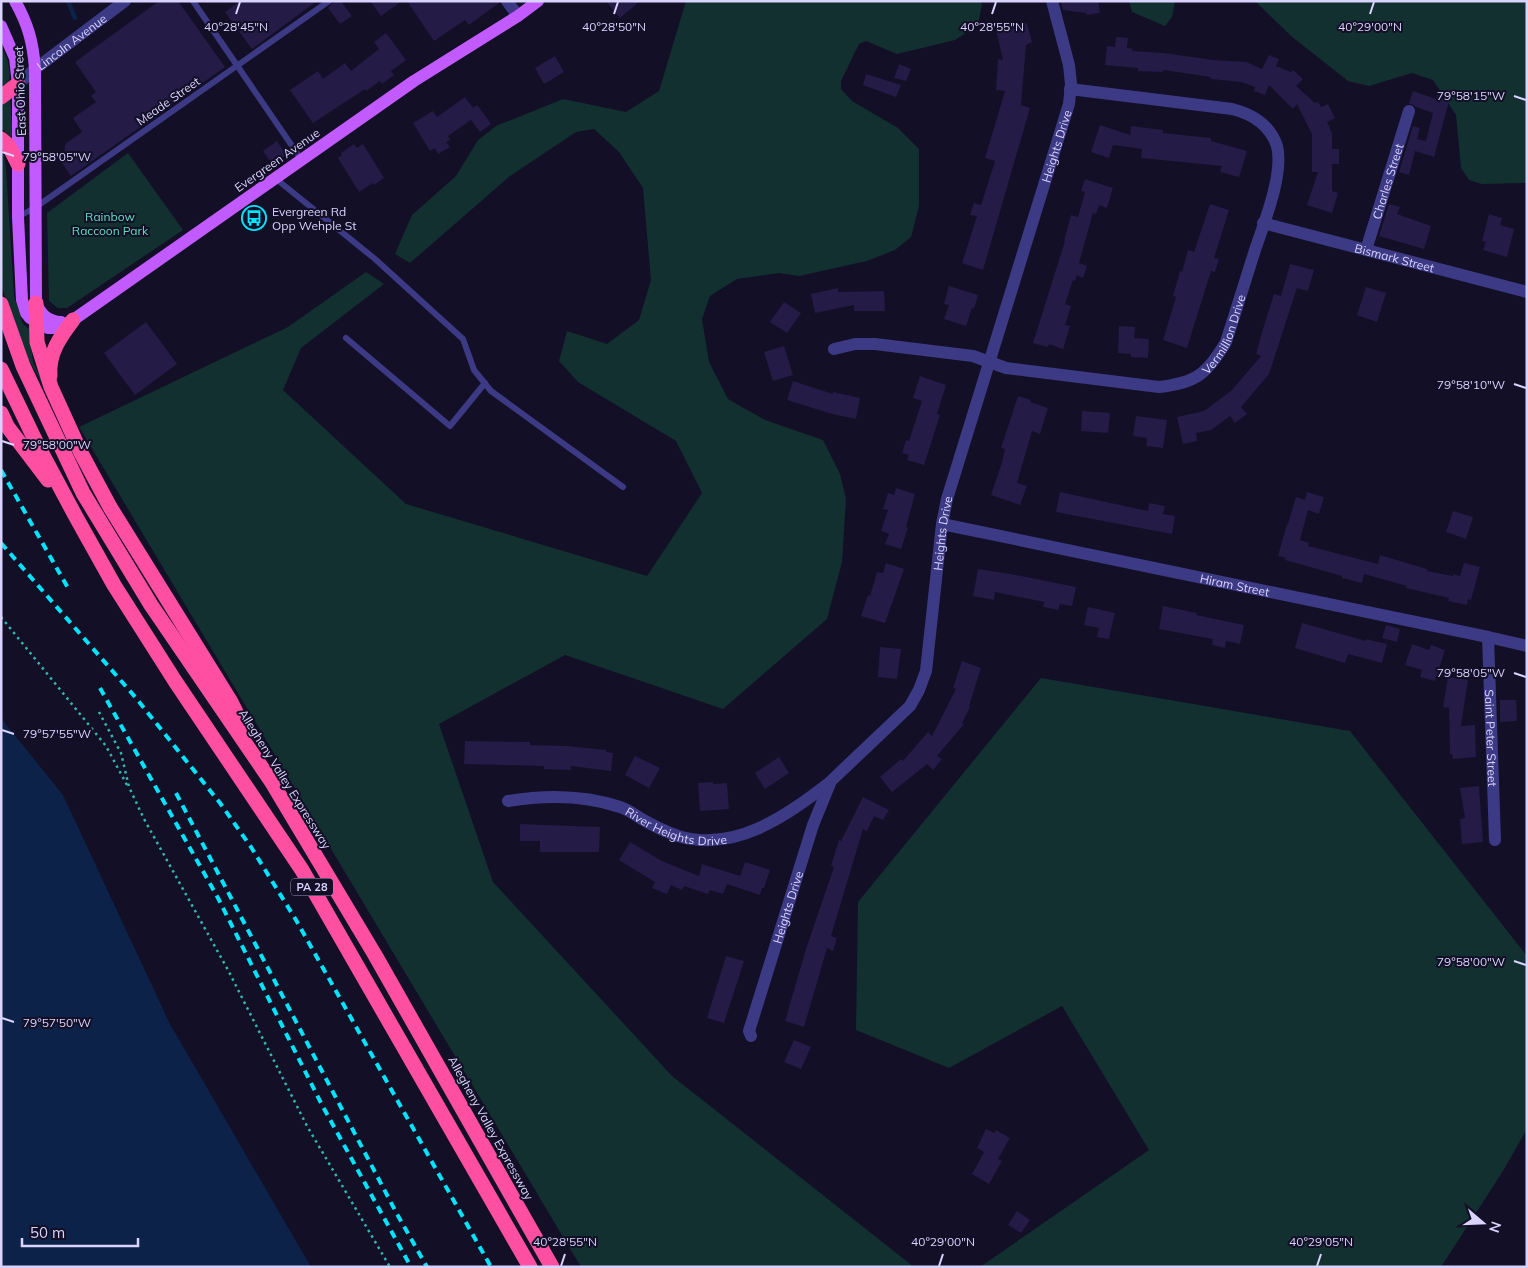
<svg xmlns="http://www.w3.org/2000/svg" width="1528" height="1268" viewBox="0 0 1528 1268" font-family="Mulish,sans-serif">
<style>
.green{fill:#12302f}
.water{fill:#0c2248}
.lines{fill:none;stroke-linecap:round;stroke-linejoin:round}
.stream{stroke:#0c2248;stroke-width:4.5}
.building{fill:#241b47}
.path{stroke:#2fb8b0;stroke-width:2.5;stroke-dasharray:2.5 4;stroke-linecap:butt}
.lane{stroke:#3d3a85;stroke-width:6}
.street{stroke:#3d3a85;stroke-width:12}
.primary{stroke:#c25bff;stroke-width:12}
.highway{stroke:#ff4fa3;stroke-width:15}
.rail{stroke:#00e5ff;stroke-width:4;stroke-dasharray:8 6;stroke-linecap:butt}
.ticks{fill:none;stroke:#d9d4ff;stroke-width:2}
.labels{text-anchor:middle;dominant-baseline:central;stroke-width:4;stroke-linejoin:round;paint-order:stroke}
.shield{fill:#130f26;stroke:#9e99be;stroke-width:1}
.shield-label{font-size:11px;font-weight:bold;fill:#d9d4ff}
.street-label{font-size:12px;fill:#d9d4ff;stroke:#130f26}
.poi-label{font-size:12px;fill:#d9d4ff;stroke:#130f26;text-anchor:start}
.park-label{font-size:12px;fill:#5fe0c0;stroke:#130f26}
.ticks-label{font-size:12px;text-anchor:middle;fill:#d9d4ff;stroke:#130f26;stroke-width:4;stroke-linejoin:round;paint-order:stroke}
</style>
<rect width="100%" height="100%" fill="#130f26"/>
<!-- green -->
<g class="green">
<polygon points="686,1 980,1 982,4 978,25 955,40 897,54 866,41 859,44 841,81 841,89 852,101 898,128 919,149 919,206 911,237 895,250 867,261 799,276 779,273 737,279 710,296 702,319 709,362 728,399 765,420 823,440 840,474 846,499 842,562 827,619 723,709 565,655 439,724 493,882 672,1076 914,1267 581,1267 79,427 288,327 366,272 384,284 301,348 283,390 406,504 647,576 702,493 676,441 578,382 559,361 567,331 607,344 639,320 651,280 643,188 619,152 594,129 576,132 510,176 410,263 395,254 412,215 456,176 478,140 496,126 563,99 626,112 659,91"/>
<polygon points="1129,1 1175,1 1172,17 1165,26 1132,12"/>
<polygon points="1255,1 1527,1 1527,183 1482,184 1469,180 1461,168 1456,115 1433,80 1412,73 1369,86 1348,81 1291,36"/>
<path d="M1,47C8,58 11,70 9,83L3,85L1,84Z"/>
<polygon points="10,97 13,139 1,128 1,104"/>
<polygon points="1,151 4,155 6,168 14,296 23,324 29,329 33,362 46,390 21,347 1,284"/>
<polygon points="128,153 183,230 67,308 58,308 49,301 47,213"/>
<polygon points="1041,678 1350,731 1527,956 1527,1129 1503,1171 1441,1267 980,1267 1149,1150 1062,1006 949,1068 856,1030 858,902"/>
</g>
<!-- water -->
<polygon class="water" points="1,718 63,795 170,1024 311,1267 1,1267"/>
<g class="lines">
<!-- stream -->
<polyline class="stream" points="68,1 75,18"/>
</g>
<!-- building -->
<g class="building">
<polygon points="159,1 178,1 225,67 71,176 62,163 64,161 65,144 82,132 73,118 96,102 91,96 96,92 75,62"/>
<polygon points="240,1 317,1 252,49 225,12"/>
<polygon points="334,1 341,1 352,16 340,24 328,8"/>
<polygon points="370,1 402,1 381,16"/>
<polygon points="407,1 499,1 499,3 469,25 465,20 434,41"/>
<polygon points="606,1 640,1 620,18"/>
<polygon points="1060,1 1098,1 1100,13 1087,15 1086,13 1063,10"/>
<polygon points="1027,23 1032,42 1026,45 1021,105 1030,108 983,270 962,263 977,216 970,215 974,203 981,205 995,161 985,158 1005,91 996,90 998,59 1003,60 996,30"/>
<polygon points="386,33 406,60 391,71 394,75 382,84 380,81 366,91 365,89 313,123 290,90 318,71 323,79 345,63 351,71 379,49 374,42"/>
<polygon points="1116,37 1128,38 1127,48 1133,49 1132,51 1164,53 1213,60 1246,62 1262,69 1269,55 1279,59 1276,66 1291,72 1293,70 1303,79 1296,86 1315,103 1318,102 1321,107 1328,104 1335,118 1327,122 1332,133 1332,149 1339,149 1339,164 1332,164 1332,191 1338,193 1332,213 1307,205 1318,172 1312,172 1312,134 1297,104 1293,109 1269,85 1265,95 1254,91 1255,87 1241,82 1211,79 1211,77 1163,70 1163,72 1138,71 1138,68 1105,65 1107,46 1115,47"/>
<polygon points="555,56 564,72 544,84 535,68"/>
<polygon points="899,64 911,69 906,81 894,78"/>
<polygon points="866,74 901,85 896,97 863,85"/>
<polygon points="1413,91 1436,99 1437,94 1450,97 1434,157 1415,151 1409,175 1399,172 1413,126 1420,128 1417,139 1426,141 1433,113 1416,107 1409,103"/>
<polygon points="465,97 473,108 477,105 491,124 480,132 471,120 448,136 450,140 446,142 450,147 438,154 435,148 430,151 413,123 433,111 437,117"/>
<polygon points="1100,125 1130,135 1131,126 1163,130 1163,133 1211,138 1211,141 1247,151 1239,177 1220,172 1222,166 1141,158 1142,149 1113,145 1109,158 1091,152"/>
<polygon points="277,141 286,155 272,164 263,151"/>
<polygon points="354,144 357,148 363,144 384,178 374,185 373,183 359,192 338,158 342,155 341,153"/>
<polygon points="1085,179 1113,188 1107,208 1099,205 1096,214 1093,213 1079,263 1087,266 1083,278 1077,275 1075,281 1073,280 1065,304 1071,306 1065,325 1070,326 1063,349 1049,344 1048,347 1033,343 1065,241 1064,241 1071,215 1078,217 1085,192 1081,191"/>
<polygon points="1210,204 1229,210 1214,258 1219,259 1215,272 1211,271 1187,348 1163,340 1176,297 1173,296 1180,271 1182,272 1188,250 1194,252"/>
<polygon points="1389,204 1400,207 1397,214 1431,226 1424,249 1379,236"/>
<polygon points="1489,214 1502,218 1500,225 1514,229 1507,257 1483,250 1486,242 1482,241"/>
<polygon points="1290,264 1314,270 1308,291 1297,288 1269,374 1241,407 1247,414 1235,423 1230,416 1211,430 1196,433 1197,441 1183,444 1177,417 1204,411 1232,390 1261,356 1256,354 1265,322 1274,294 1281,296"/>
<polygon points="949,286 978,295 974,309 972,308 966,326 944,319 949,305 944,304"/>
<polygon points="1366,287 1386,293 1377,322 1357,315"/>
<polygon points="838,288 838,292 884,291 885,311 854,311 854,305 815,313 811,294"/>
<polygon points="784,302 801,313 787,333 770,322"/>
<polygon points="146,322 177,364 135,395 104,353"/>
<polygon points="1119,326 1135,327 1134,338 1149,339 1148,358 1131,357 1131,354 1118,353"/>
<polygon points="784,346 793,375 773,381 764,352"/>
<polygon points="920,376 946,385 937,414 940,415 924,465 907,460 909,455 902,453 906,440 909,441 922,401 913,398"/>
<polygon points="793,381 833,394 833,392 860,398 856,419 832,414 787,400"/>
<polygon points="1018,396 1031,400 1030,402 1048,408 1040,434 1032,431 1017,483 1027,486 1020,505 991,495 1002,462 1005,449 1001,448"/>
<polygon points="1082,411 1110,413 1108,433 1081,431"/>
<polygon points="1136,416 1167,420 1163,448 1146,446 1147,438 1133,436"/>
<polygon points="896,488 915,494 906,527 908,528 901,549 885,544 889,534 881,531 888,510 883,509 888,493 894,495"/>
<polygon points="1060,492 1148,511 1149,503 1165,506 1163,514 1175,516 1172,534 1056,512"/>
<polygon points="1307,492 1324,497 1319,514 1308,510 1300,540 1309,543 1308,546 1378,564 1380,555 1427,569 1427,571 1453,576 1453,574 1460,576 1464,563 1480,567 1471,600 1468,599 1467,605 1448,601 1449,598 1406,588 1407,586 1364,574 1362,583 1342,578 1342,576 1285,560 1286,558 1278,556 1287,524 1288,524 1296,497 1305,500"/>
<polygon points="1453,511 1473,517 1466,539 1446,532"/>
<polygon points="886,563 904,569 885,623 861,616 868,595 870,596 877,572 883,573"/>
<polygon points="978,569 1011,574 1076,587 1072,606 1060,604 1058,610 1043,607 1044,602 995,592 994,600 973,596"/>
<polygon points="1163,606 1197,613 1196,615 1244,625 1240,644 1226,641 1225,648 1212,645 1213,639 1159,629"/>
<polygon points="1088,607 1115,613 1109,639 1097,637 1099,628 1084,625"/>
<polygon points="1302,623 1366,641 1366,639 1387,644 1382,663 1348,654 1345,663 1295,648"/>
<polygon points="1386,625 1400,629 1397,642 1382,638"/>
<polygon points="1412,644 1429,650 1431,645 1445,650 1435,681 1420,677 1422,670 1405,665"/>
<polygon points="880,647 901,649 897,679 878,677"/>
<polygon points="962,661 981,668 969,706 970,707 962,723 964,724 937,756 942,759 933,770 927,764 892,792 880,777 901,759 903,761 928,732 932,736 956,689 953,688"/>
<polygon points="1448,677 1468,680 1461,726 1475,725 1476,757 1453,759 1452,754 1450,754 1449,708 1443,707"/>
<polygon points="1500,700 1516,700 1517,721 1500,722"/>
<polygon points="465,741 530,742 530,745 566,746 606,750 606,752 613,753 611,771 571,766 571,770 544,769 544,766 464,764"/>
<polygon points="635,756 660,768 649,788 625,775"/>
<polygon points="779,757 789,773 765,789 755,773"/>
<polygon points="713,782 713,784 727,783 729,809 700,811 698,783"/>
<polygon points="1479,786 1483,842 1462,844 1460,819 1465,818 1460,788"/>
<polygon points="863,797 889,810 883,820 874,816 867,831 863,829 831,936 837,938 833,951 827,948 804,1027 785,1021 806,949 834,867 831,866 839,840 841,841"/>
<polygon points="520,824 600,827 599,852 540,852 540,841 520,841"/>
<polygon points="630,842 662,861 699,876 702,864 740,876 745,862 770,870 764,888 762,888 760,895 727,884 723,894 710,890 708,894 684,886 682,890 671,885 667,894 652,888 655,882 619,860"/>
<polygon points="726,956 744,961 724,1023 707,1018"/>
<polygon points="794,1040 811,1047 801,1069 784,1062"/>
<polygon points="986,1129 994,1133 996,1130 1010,1138 998,1159 1002,1161 989,1184 972,1174 984,1152 977,1148"/>
<polygon points="1017,1211 1030,1220 1021,1233 1008,1225"/>
</g>
<g class="lines">
<!-- path -->
<g class="path">
<polyline points="1,617 106,746 128,787"/>
<polyline points="99,712 121,753 129,787 144,819 228,970 307,1126 390,1267"/>
</g>
<!-- lane -->
<g class="lane">
<polyline points="193,1 301,159"/>
<polyline points="275,178 375,259 463,339 474,370 491,391 623,487"/>
<polyline points="18,217 36,207 329,1"/>
<polyline points="346,338 450,426 485,383"/>
</g>
<!-- street -->
<g class="street">
<polyline points="507,1 518,16"/>
<path id="s1" d="M18,84L35,69L125,1"/>
<path id="s2" d="M1263,223L1527,292"/>
<path id="s3" d="M1366,250L1409,111"/>
<path id="s4" d="M834,349L855,344H875L973,356L1006,368L1159,387C1196,383 1207,374 1226,342C1236,311 1245,281 1255,250C1264,223 1284,174 1277,146C1270,125 1252,114 1232,109L1070,89"/>
<path id="s5" d="M942,524L1488,637L1527,646"/>
<path id="s6" d="M1488,637L1495,840"/>
<path id="s7" d="M508,801C545,795 584,795 620,807C627,809 634,814 640,818C652,825 664,831 678,836C735,853 786,816 829,783"/>
<path id="s8" d="M751,1036L749,1031L813,825L831,781L910,706L919,690L926,671L942,524L947,499L1069,104L1071,84L1069,65L1052,1"/>
</g>
<!-- primary -->
<g class="primary">
<path d="M15,1C28,24 33,42 35,69L36,303C41,315 48,321 61,322"/>
<polyline points="1,26 15,58 18,84 18,217 22,300 26,313 30,318 48,328 59,328 73,320 414,81 518,16 538,1"/>
</g>
<!-- highway -->
<g class="highway">
<polyline points="1,97 18,84"/>
<polyline points="1,139 9,146 18,164"/>
<polyline points="36,303 37,342 51,387 81,453 110,507 231,702 243,726"/>
<polyline points="1,304 23,366 83,493 151,605 271,781 375,955 552,1267"/>
<polyline points="1,369 38,446 76,517 114,585 175,681 302,870 530,1267"/>
<path d="M50,376C48,354 60,337 73,320"/>
<polyline points="1,413 7,426 48,480"/>
</g>
<!-- rail -->
<g class="rail">
<polyline points="1,470 68,588"/>
<polyline points="1,543 136,698 220,803 251,847 296,920 491,1267"/>
<polyline points="100,688 218,898 322,1105 411,1267"/>
<polyline points="176,793 397,1214 427,1267"/>
</g>
</g>
<!-- ticks -->
<path class="ticks" d="M236,14L240,2M614,14L618,2M992,14L996,2M1370,14L1374,2M1514,96L1526,100M2,152L14,156M1514,384L1526,388M2,441L14,445M1514,673L1526,677M2,730L14,734M1514,961L1526,965M2,1018L14,1022M561,1266L565,1254M939,1266L943,1254M1317,1266L1321,1254"/>
<!-- icons -->
<defs>
<symbol id="bus-ring" viewBox="-11 -11 22 22"><circle r="9.5" fill="#130f26" stroke="#00e5ff" stroke-width="1.5"/><path d="M-5-6H5V4H4V6H2V4H-2V6H-4V4H-5ZM-3.5-4V0h7V-4ZM-3.5 1.2v1.5H-2V1.2ZM2 1.2v1.5H3.5V1.2Z" fill="#00e5ff"/></symbol>
</defs>
<g fill-rule="evenodd">
<use href="#bus-ring" x="240" y="204" width="28" height="28"/>
</g>
<g class="labels">
<!-- shield labels -->
<rect class="shield" x="291" y="878.5" width="42" height="17" rx="4"/>
<g class="shield-label">
<text x="312" y="887">PA 28</text>
</g>
<!-- street labels -->
<g class="street-label">
<text stroke="none"><textPath href="#s1" startOffset="68">Lincoln Avenue</textPath></text>
<text transform="translate(20 91) rotate(-92)">East Ohio Street</text>
<text transform="translate(168 101) rotate(-35)">Meade Street</text>
<text stroke="none"><textPath href="#s8" startOffset="959">Heights Drive</textPath></text>
<text transform="translate(277 160) rotate(-35)">Evergreen Avenue</text>
<text stroke="none"><textPath href="#s3" startOffset="72">Charles Street</textPath></text>
<text stroke="none"><textPath href="#s2" startOffset="136">Bismark Street</textPath></text>
<text stroke="none"><textPath href="#s4" startOffset="421">Vermillion Drive</textPath></text>
<text stroke="none"><textPath href="#s8" startOffset="555">Heights Drive</textPath></text>
<text stroke="none"><textPath href="#s5" startOffset="299">Hiram Street</textPath></text>
<text stroke="none"><textPath href="#s6" startOffset="101">Saint Peter Street</textPath></text>
<text transform="translate(285 779) rotate(58)">Allegheny Valley Expressway</text>
<text stroke="none"><textPath href="#s7" startOffset="174">River Heights Drive</textPath></text>
<text stroke="none"><textPath href="#s8" startOffset="135">Heights Drive</textPath></text>
<text transform="translate(491 1128) rotate(61)">Allegheny Valley Expressway</text>
</g>
<!-- poi labels -->
<g class="poi-label">
<text x="272" y="211">Evergreen Rd<tspan x="272" dy="14">Opp Wehple St</tspan></text>
</g>
<!-- park labels -->
<g class="park-label">
<text x="110" y="216">Rainbow<tspan x="110" dy="14">Raccoon Park</tspan></text>
</g>
</g>
<g class="ticks-label">
<text x="236" y="31">40°28'45"N</text>
<text x="614" y="31">40°28'50"N</text>
<text x="992" y="31">40°28'55"N</text>
<text x="1370" y="31">40°29'00"N</text>
<text x="1471" y="100">79°58'15"W</text>
<text x="57" y="161">79°58'05"W</text>
<text x="1471" y="389">79°58'10"W</text>
<text x="57" y="449">79°58'00"W</text>
<text x="1471" y="677">79°58'05"W</text>
<text x="57" y="738">79°57'55"W</text>
<text x="1471" y="966">79°58'00"W</text>
<text x="57" y="1027">79°57'50"W</text>
<text x="565" y="1246">40°28'55"N</text>
<text x="943" y="1246">40°29'00"N</text>
<text x="1321" y="1246">40°29'05"N</text>
</g>
<!-- border -->
<rect width="1528" height="1268" fill="none" stroke="#d9d4ff" stroke-width="5"/>
<!-- north arrow -->
<g transform="translate(1483 1223) rotate(109)" stroke="#130f26" stroke-width="4" paint-order="stroke">
<path d="M0-4L9 19L0 12L-9 19Z" fill="#d9d4ff"/>
<text y="-8" font-size="14" font-weight="bold" text-anchor="middle" fill="#d9d4ff">N</text>
</g>
<!-- scale -->
<path d="M22 1238v8h116v-8" fill="none" stroke="#d9d4ff" stroke-width="2.5"/>
<text x="30" y="1238" font-size="15" fill="#d9d4ff" stroke="#130f26" stroke-width="4" paint-order="stroke">50 m</text>
</svg>
